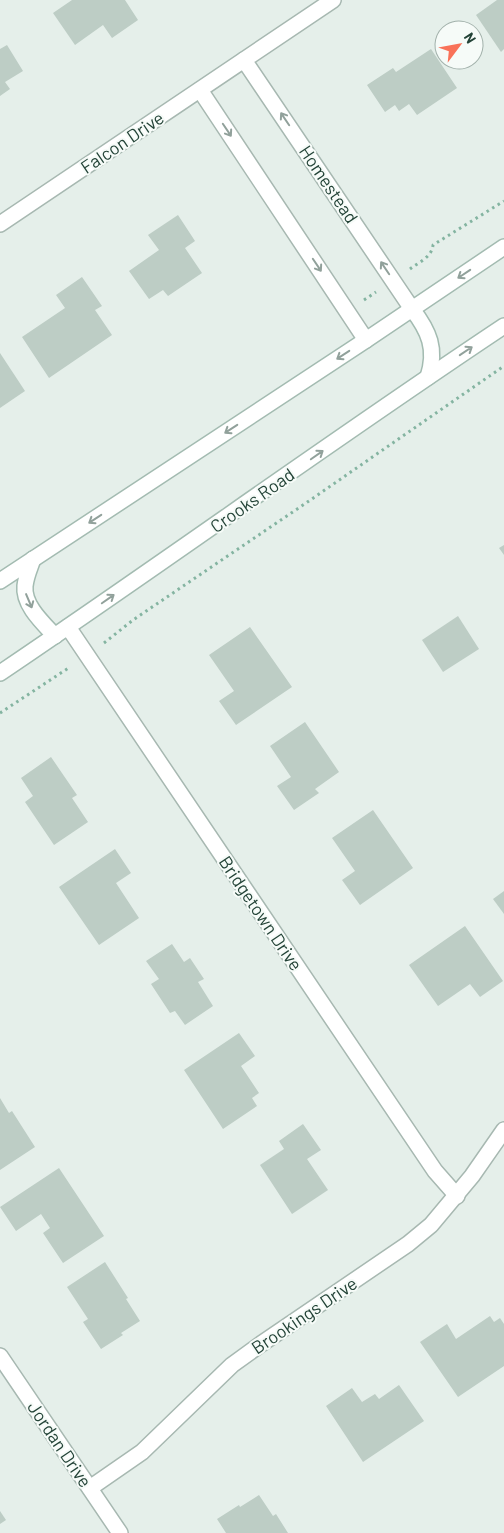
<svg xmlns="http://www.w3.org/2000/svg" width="504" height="1533" viewBox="0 0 504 1533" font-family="Barlow,sans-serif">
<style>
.building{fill:#bdcdc5}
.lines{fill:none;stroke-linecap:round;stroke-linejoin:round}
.minor-casing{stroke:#a7b8b1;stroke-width:18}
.secondary-casing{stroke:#a3bbb1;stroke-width:18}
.path{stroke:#84b4a1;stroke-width:3;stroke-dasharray:2.5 4;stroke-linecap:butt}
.minor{stroke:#fff;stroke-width:15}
.secondary{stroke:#fff;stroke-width:15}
.oneway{stroke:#91a19b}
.labels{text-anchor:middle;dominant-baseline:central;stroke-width:4;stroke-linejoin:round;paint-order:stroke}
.street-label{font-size:18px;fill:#234337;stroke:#f6fbf8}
</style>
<rect width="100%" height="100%" fill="#e5efea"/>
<!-- building -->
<g class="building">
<polygon points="72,0 125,0 138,20 112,38 103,25 75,45 53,13"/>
<polygon points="497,0 504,0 504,49 501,52 476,15"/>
<polygon points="7,45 23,71 5,82 10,89 0,96 0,49"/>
<polygon points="431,49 457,88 417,115 409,104 399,111 395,105 385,112 367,85 393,68 396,72"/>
<polygon points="178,215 195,241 185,248 202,273 168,296 163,290 149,299 129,271 159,250 148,235"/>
<polygon points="82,277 102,306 95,310 112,335 49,378 22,337 65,308 56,295"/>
<polygon points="0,353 25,391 0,408"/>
<polygon points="504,545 504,555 499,548"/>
<polygon points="458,616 479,649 443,672 422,640"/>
<polygon points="250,627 292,687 236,725 219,701 234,691 209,655"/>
<polygon points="305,722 339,772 315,789 319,793 294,810 277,786 291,777 270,746"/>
<polygon points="51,757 77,795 72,798 88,822 54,845 25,802 33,796 21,778"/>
<polygon points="373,810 413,868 360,905 342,880 355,871 332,838"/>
<polygon points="115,849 131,873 116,883 139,918 99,945 59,887"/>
<polygon points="504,891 504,914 493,899"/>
<polygon points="465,926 503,981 480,997 470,984 438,1006 409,965"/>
<polygon points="172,944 184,962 190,958 204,979 198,982 213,1006 185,1025 175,1011 170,1013 151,984 159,979 146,961"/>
<polygon points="239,1033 255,1056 241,1066 259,1093 252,1098 257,1106 223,1129 184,1070"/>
<polygon points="0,1098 9,1113 12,1111 35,1147 0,1170"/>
<polygon points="303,1124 321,1150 307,1159 328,1190 292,1214 260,1165 284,1149 279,1141"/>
<polygon points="59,1168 104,1236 63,1263 43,1233 50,1228 41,1214 16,1231 0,1207"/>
<polygon points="105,1262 128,1298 126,1299 140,1321 121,1333 123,1335 101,1349 83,1322 88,1319 67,1287"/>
<polygon points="490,1316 494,1322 500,1318 504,1324 504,1366 458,1397 420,1342 447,1324 456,1339"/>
<polygon points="399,1385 424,1421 363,1462 326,1406 352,1388 362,1402 375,1394 379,1399"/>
<polygon points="259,1495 273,1516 276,1514 288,1533 226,1533 217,1519 239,1505 240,1507"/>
<polygon points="0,1511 6,1520 0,1524"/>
</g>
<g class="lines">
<defs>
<g id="minor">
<polyline points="244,60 412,309"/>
<polyline points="200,90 366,340"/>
<polyline points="0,224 333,0"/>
<polyline points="68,627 435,1171 457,1196"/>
<polyline points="0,1356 120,1533"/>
<polyline points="90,1488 142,1452 232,1365 261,1344 408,1244 431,1225 472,1176 504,1130"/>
</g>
<g id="secondary">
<path d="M412,309C429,331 437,349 428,377"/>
<path d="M33,559C30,568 26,576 25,586C23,605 43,623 55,636"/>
<polyline points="0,581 366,340 504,247"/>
<path d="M0,673C169,559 334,439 504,326"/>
</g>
</defs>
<!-- minor casing -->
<use href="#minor" class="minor-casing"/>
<!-- secondary casing -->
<use href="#secondary" class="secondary-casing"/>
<!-- path -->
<g class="path">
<path d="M410,269C419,262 432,257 433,245L504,201"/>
<polyline points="364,300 376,292"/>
<polyline points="104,643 133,620 306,503 504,366"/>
<polyline points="0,713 70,667"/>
</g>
<!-- minor -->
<use href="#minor" class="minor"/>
<!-- secondary -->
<use href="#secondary" class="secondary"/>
</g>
<!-- one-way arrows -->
<defs><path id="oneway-shaft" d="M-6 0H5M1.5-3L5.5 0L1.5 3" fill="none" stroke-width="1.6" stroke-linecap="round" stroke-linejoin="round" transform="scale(1.25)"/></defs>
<g class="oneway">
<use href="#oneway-shaft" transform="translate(285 119) rotate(-124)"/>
<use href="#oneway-shaft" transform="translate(227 130) rotate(56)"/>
<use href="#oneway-shaft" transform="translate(317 265) rotate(56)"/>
<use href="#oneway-shaft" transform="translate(385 268) rotate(-124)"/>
<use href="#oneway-shaft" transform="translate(464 274) rotate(146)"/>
<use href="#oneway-shaft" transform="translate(466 351) rotate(-34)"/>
<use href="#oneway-shaft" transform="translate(343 355) rotate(147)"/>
<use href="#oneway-shaft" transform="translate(231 429) rotate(147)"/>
<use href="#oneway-shaft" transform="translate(317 455) rotate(-35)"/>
<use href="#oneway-shaft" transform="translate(95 519) rotate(147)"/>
<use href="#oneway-shaft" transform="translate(108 599) rotate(-35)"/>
<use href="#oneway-shaft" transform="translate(29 601) rotate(67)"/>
</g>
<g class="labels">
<!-- street labels -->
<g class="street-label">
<text transform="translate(122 142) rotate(-34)">Falcon Drive</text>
<text transform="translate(329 184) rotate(56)">Homestead</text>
<text transform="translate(252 500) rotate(-35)">Crooks Road</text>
<text transform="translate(261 913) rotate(56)">Bridgetown Drive</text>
<text transform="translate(304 1315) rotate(-34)">Brookings Drive</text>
<text transform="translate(60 1444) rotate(56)">Jordan Drive</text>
</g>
</g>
<!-- north arrow -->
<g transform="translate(459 45) rotate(58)"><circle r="24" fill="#f6fbf8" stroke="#a2b1ab"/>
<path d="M0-4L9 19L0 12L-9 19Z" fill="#f97259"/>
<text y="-8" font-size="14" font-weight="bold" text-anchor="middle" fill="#234337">N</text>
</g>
</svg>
